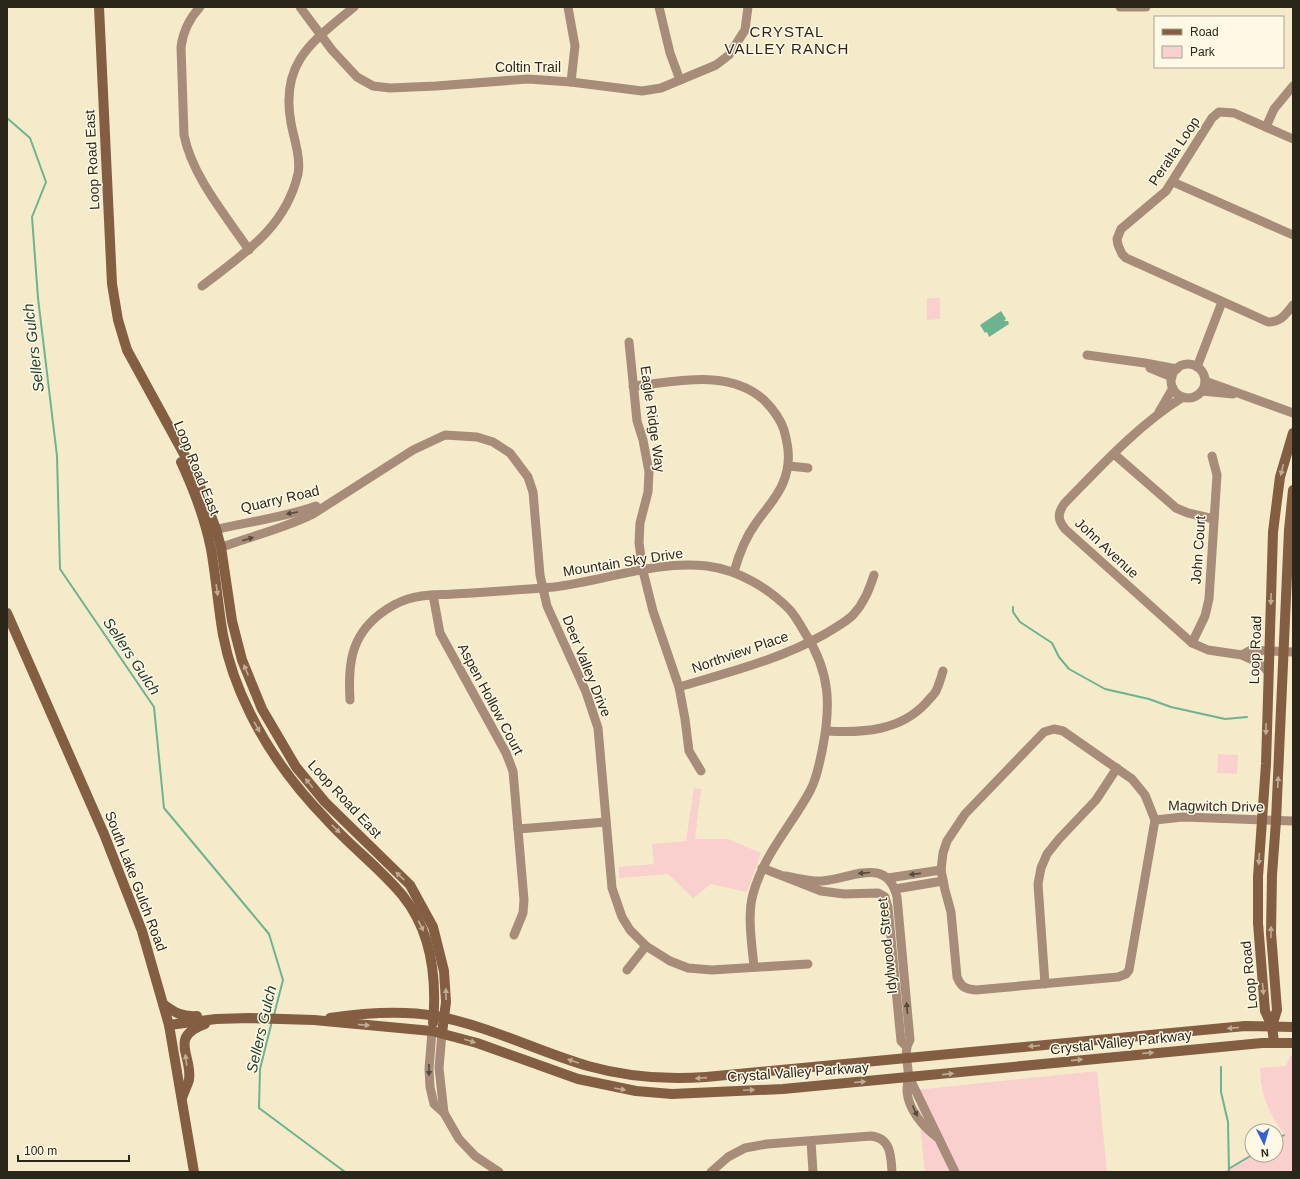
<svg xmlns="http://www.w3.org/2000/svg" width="1300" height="1179" viewBox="0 0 1300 1179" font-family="Helvetica,sans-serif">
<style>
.green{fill:#f9d0cd}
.water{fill:#6bb48f}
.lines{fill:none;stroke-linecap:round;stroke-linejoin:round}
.stream{stroke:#6bb48f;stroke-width:2}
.street{stroke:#a68c79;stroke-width:9}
.secondary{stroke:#835e43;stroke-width:10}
.oneway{fill:#c0ab94}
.oneway2{fill:#554a3b}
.labels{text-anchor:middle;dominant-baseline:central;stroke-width:3;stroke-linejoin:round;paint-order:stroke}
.street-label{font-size:14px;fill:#2a261a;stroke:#fef8e5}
.neighbourhood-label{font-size:15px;letter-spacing:1px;fill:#2a261a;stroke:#fef8e5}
.water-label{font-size:15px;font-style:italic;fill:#183a2a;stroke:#fef8e5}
</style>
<rect width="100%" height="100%" fill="#f5ebca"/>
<!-- green -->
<g class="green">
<polygon points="927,298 940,298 940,319 927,320"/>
<polygon points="1218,754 1238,755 1237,774 1217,773"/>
<polygon points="694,788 701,789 695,839 728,839 761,853 747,892 711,884 693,898 668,874 619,878 619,867 654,864 652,844 686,841"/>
<path d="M1290,1056H1293V1172H1223L1252,1155H1276V1140L1284,1134C1268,1111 1261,1096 1260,1068L1286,1066Z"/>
<polygon points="1097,1071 1107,1172 925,1172 916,1090"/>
</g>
<!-- water -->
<polygon class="water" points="1001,311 1006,319 1004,321 1008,321 1009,324 989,337 987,332 985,333 980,325"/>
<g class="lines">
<!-- stream -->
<g class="stream">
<polyline points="7,118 30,138 46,182 32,217 38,298 57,456 60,569 154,707 164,808 269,934 283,980 274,1015"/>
<polyline points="1013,607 1013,612 1020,622 1052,643 1059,657 1069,669 1105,689 1149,699 1171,707 1225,719 1247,717"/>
<polyline points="272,1021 260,1069 259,1108 345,1172"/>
<polyline points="1221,1067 1221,1092 1228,1122 1229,1172"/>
<polyline points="1276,1140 1284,1135"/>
<polyline points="1230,1168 1252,1155"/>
</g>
<!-- street -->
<g class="street">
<path d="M200,7C189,19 183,31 181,47L184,135C192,176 226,216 249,250"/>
<polyline points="300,7 332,50 357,77 373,86 390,88 436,86 528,79 571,82 642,91 661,88 716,65 729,55 745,30 748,7"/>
<polyline points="568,7 575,46 571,82"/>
<polyline points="659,7 670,53 680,80"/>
<polyline points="1120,7 1146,7"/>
<polyline points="1266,127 1274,109 1293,86"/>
<path d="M1293,139L1234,113L1219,112L1212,118L1166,191L1121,229L1117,239L1118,245L1122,254L1126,258L1268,322C1281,322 1285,315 1293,305"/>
<polyline points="1173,182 1293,235"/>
<path d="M202,286C243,254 285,229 298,174C301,158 294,139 291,123C280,62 312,42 354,7"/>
<polyline points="629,342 637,421 643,440 649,472 648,492 640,523 639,543 643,571 653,611 679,687 685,719 689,751 701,771"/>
<polyline points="1087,355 1145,363 1177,369"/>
<circle cx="1188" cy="381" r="17"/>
<polyline points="1197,367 1222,302"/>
<polyline points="1150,368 1172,377"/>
<polyline points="1205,381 1293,413"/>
<path d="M633,386C676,382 729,368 764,400C773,409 780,418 784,430C789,448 791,464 783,483C777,498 765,510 756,523C745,538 739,554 734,572"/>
<polyline points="1202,391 1233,394"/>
<path d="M1183,397C1137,426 1101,466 1064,504C1057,514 1058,520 1065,529L1192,643L1208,650L1242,655"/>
<polyline points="1159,412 1173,388"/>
<polyline points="1114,454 1176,508 1188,513 1214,519"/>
<polyline points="789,466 808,468"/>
<path d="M210,531C245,522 283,518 316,506"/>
<path d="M214,550C247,537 281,530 313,514L413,450L445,435L477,437L493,442L510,453L528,477L533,492L540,575L547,606L586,692L598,728L612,888L622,917L630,930L646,946L670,961L688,968L712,970L808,964"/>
<polyline points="433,595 440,633 506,753 513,771 524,900 523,913 514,935"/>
<polyline points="1192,643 1205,616 1209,599 1217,475 1212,456"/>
<path d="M1268,672C1261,661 1252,661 1242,655L1251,650L1293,652"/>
<path d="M679,687C729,672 779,660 825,634C834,628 845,623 853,615C864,603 869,590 874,575"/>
<path d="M350,700C348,666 350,637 380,614C388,608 398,602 408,599C422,594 439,595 453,594C487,592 521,590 554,587C604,581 656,560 707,566C738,570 769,588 790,610C796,617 801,626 805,633C831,673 831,707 822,751C819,765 817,778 810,791C791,826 764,854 753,894C747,915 752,945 754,967"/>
<path d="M1054,729L1063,731L1132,779L1145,795L1155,820L1129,970L1126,974L1118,977L976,990C965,989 961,987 957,977L951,912L945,890L941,870L943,853L947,841L965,814L1044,732Z"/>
<path d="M827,731C863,733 900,731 926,703C929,699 934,695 936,691C939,685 941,678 943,671"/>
<polyline points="1155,820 1183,817 1293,821"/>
<polyline points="518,829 606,822"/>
<polyline points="762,868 821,891 844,894 878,893 885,897 888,907 901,1041 906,1046"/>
<path d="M785,876C797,878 810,882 822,881C851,879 887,855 897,897L910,1040C904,1049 907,1059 908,1070C909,1077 907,1084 907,1091C908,1109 923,1127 937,1137"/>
<polyline points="888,878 941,870"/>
<polyline points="895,889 943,881"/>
<polyline points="627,970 646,946"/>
<polyline points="1045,984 1038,884 1041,868 1047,854 1059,839 1096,800 1117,768"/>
<polyline points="432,1031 429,1069 430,1087 434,1104 444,1113 459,1139 475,1156 499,1172"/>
<polyline points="442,1033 439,1068 444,1113"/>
<polyline points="909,1077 955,1172"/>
<polyline points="811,1141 813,1172"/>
<path d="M711,1172L728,1157L745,1148L767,1144L871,1136C891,1138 891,1156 892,1172"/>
</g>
<!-- secondary -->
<g class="secondary">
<polyline points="99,7 112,284 118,320 127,350 196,476 216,529 221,547 232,621 242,660 262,709 296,767 325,802 410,885 433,927 444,971 446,1002 442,1033"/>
<path d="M181,462C194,490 205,519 211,549C216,577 218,606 223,635C228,661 238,689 250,713C269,752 296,788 326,819C350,846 380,868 403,896C432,932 437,978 433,1023"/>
<polyline points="7,613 104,834 142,931 169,1025 194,1172"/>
<path d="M163,1004C175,1013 182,1017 197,1016"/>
<path d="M330,1018C363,1013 402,1010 436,1016C489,1026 537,1051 588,1066C627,1077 666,1080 706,1077L1245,1026L1293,1027"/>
<polyline points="169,1025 216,1019 250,1018 314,1020 432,1031 477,1043 578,1079 636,1091 672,1094 783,1089 1262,1043 1293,1043"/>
<polyline points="1272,1026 1265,1011 1258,923 1258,877 1266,764 1273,532 1280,477 1293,433"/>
<polyline points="1274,1043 1272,1026 1277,1010 1271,933 1272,875 1276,821 1289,530 1293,490"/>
<path d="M182,1098C184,1092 187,1086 189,1080C193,1056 168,1037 205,1024"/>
</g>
</g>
<!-- one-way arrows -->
<defs><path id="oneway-solid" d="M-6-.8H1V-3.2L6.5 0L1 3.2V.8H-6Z"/></defs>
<g class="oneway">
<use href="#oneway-solid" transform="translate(1282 470) rotate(104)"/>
<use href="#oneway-solid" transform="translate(217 590) rotate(82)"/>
<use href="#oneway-solid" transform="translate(1271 599) rotate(92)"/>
<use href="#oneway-solid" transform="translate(246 670) rotate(-112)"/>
<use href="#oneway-solid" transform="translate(257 727) rotate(61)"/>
<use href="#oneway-solid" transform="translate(1266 729) rotate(91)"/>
<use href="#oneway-solid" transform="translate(1278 782) rotate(-87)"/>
<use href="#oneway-solid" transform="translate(309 783) rotate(-129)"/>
<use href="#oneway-solid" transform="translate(336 829) rotate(44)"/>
<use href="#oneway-solid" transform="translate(1259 859) rotate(93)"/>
<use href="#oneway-solid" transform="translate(400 876) rotate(-137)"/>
<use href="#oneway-solid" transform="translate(421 926) rotate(64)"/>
<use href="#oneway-solid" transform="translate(1271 932) rotate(-90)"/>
<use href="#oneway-solid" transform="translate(1263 989) rotate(85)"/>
<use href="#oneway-solid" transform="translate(446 994) rotate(-91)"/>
<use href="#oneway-solid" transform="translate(364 1025) rotate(5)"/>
<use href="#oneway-solid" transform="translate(1233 1028) rotate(175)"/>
<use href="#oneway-solid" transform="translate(470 1041) rotate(17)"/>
<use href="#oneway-solid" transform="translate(1034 1046) rotate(175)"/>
<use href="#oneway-solid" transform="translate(1148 1053) rotate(-5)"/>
<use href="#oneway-solid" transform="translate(186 1060) rotate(-98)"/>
<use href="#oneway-solid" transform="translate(1077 1060) rotate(-6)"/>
<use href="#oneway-solid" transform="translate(573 1061) rotate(-161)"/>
<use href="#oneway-solid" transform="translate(948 1074) rotate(-6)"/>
<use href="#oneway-solid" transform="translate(701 1078) rotate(176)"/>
<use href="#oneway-solid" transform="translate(860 1082) rotate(-5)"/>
<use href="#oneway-solid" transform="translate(620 1089) rotate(10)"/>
<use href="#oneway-solid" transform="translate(749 1090) rotate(-2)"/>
</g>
<g class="oneway2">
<use href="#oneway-solid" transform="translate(292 513) rotate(170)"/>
<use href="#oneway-solid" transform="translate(248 539) rotate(-17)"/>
<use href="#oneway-solid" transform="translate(864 873) rotate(175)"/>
<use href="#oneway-solid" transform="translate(915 874) rotate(173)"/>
<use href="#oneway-solid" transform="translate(907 1008) rotate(-95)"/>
<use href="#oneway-solid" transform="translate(429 1070) rotate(90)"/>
<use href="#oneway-solid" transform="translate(915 1111) rotate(66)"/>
</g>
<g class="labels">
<!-- street labels -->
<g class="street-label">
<text x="528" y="67">Coltin Trail</text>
<text transform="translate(1174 151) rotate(-56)">Peralta Loop</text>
<text transform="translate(92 160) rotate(-93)">Loop Road East</text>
<text transform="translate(653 419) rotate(82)">Eagle Ridge Way</text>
<text transform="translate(197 468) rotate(68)">Loop Road East</text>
<text transform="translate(280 499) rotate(-13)">Quarry Road</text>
<text transform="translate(1107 548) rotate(43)">John Avenue</text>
<text transform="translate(1198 550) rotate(-86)">John Court</text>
<text transform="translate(623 562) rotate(-9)">Mountain Sky Drive</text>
<text transform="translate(1255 650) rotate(-88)">Loop Road</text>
<text transform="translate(740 652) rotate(-19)">Northview Place</text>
<text transform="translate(587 666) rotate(68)">Deer Valley Drive</text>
<text transform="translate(491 699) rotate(62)">Aspen Hollow Court</text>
<text transform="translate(345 799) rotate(47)">Loop Road East</text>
<text transform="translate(1216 806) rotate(1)">Magwitch Drive</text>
<text transform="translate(136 881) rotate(69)">South Lake Gulch Road</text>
<text transform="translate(887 946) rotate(-96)">Idylwood Street</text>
<text transform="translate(1249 975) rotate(-96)">Loop Road</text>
<text transform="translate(1121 1042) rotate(-6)">Crystal Valley Parkway</text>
<text transform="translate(798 1072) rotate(-4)">Crystal Valley Parkway</text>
</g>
<!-- neighbourhood labels -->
<g class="neighbourhood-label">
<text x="787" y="31">CRYSTAL<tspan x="787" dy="17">VALLEY RANCH</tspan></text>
</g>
<!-- water labels -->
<g class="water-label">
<text transform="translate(33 348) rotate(-97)">Sellers Gulch</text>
<text transform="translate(132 656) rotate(56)">Sellers Gulch</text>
<text transform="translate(261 1029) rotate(-77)">Sellers Gulch</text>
</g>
</g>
<!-- border -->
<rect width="1300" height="1179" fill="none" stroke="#2a261a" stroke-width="16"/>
<!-- legend -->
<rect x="1154" y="16" width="130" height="52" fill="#fef8e5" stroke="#a9a494"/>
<rect x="1162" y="29" width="20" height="6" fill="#835e43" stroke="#a9a494"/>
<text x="1190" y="36" font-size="12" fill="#2a261a">Road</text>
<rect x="1162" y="46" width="20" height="12" fill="#f9d0cd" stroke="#a9a494"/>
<text x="1190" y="56" font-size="12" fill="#2a261a">Park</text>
<!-- north arrow -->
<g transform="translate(1264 1143) rotate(175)"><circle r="19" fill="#fef8e5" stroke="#a9a494"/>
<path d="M0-3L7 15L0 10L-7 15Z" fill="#3661d1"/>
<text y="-6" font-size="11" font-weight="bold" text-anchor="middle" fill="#2a261a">N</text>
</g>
<!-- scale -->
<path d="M18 1155v6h111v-6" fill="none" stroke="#2a261a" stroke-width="2"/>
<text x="24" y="1155" font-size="12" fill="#2a261a" stroke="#fef8e5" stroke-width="3" paint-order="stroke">100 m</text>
</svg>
